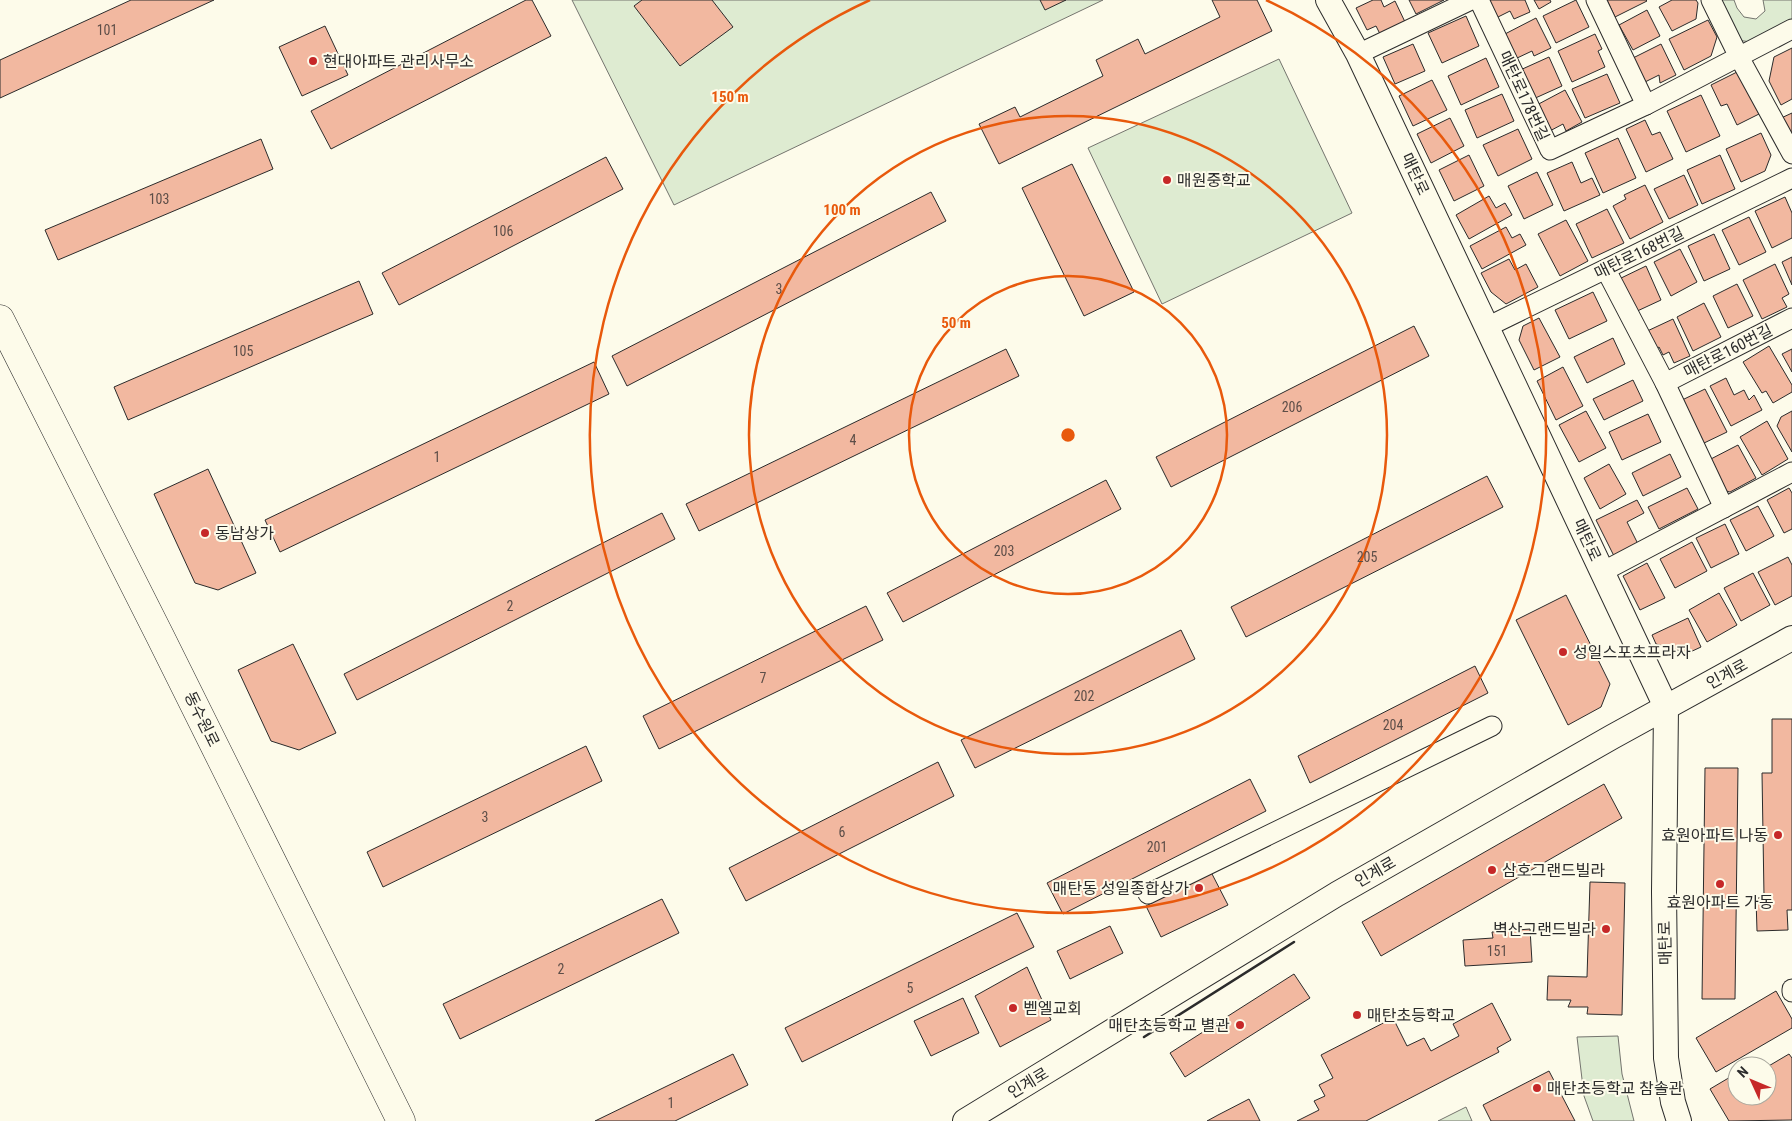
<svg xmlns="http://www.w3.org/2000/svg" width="1792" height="1121" viewBox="0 0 1792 1121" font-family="'Roboto Condensed','Noto Sans KR',sans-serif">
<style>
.green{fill:#deebd1;stroke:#74746e}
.building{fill:#f2b8a0;stroke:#2b2b2b}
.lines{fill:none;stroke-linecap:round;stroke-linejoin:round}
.minor-casing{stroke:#2b2b2b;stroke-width:21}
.tertiary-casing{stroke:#2b2b2b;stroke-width:26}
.secondary-casing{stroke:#2b2b2b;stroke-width:29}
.minor{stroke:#fdfbea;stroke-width:19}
.tertiary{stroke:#fdfbea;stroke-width:24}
.secondary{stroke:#fdfbea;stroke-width:28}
.wall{stroke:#2b2b2b;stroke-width:2.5}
.ring{fill:none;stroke:#e8590c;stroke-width:2.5}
.poi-dot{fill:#c62828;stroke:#fdfbea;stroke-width:2}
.labels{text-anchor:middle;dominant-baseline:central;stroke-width:4;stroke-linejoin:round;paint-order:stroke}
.number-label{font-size:14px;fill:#5d4e48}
.poi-label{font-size:16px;fill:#2b2b2b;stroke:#fdfbea;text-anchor:start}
.street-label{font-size:16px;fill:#2b2b2b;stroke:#fdfbea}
.centre{fill:#e8590c;stroke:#fdfbea;stroke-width:2.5}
.ring-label{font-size:15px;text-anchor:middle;font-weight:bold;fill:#e8590c;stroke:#fdfbea;stroke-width:4;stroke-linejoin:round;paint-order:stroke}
</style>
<rect width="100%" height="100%" fill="#fdfbea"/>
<!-- green -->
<g class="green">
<polygon points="572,0 1103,0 674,205"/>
<polygon points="1719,0 1734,0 1737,8 1744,17 1756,19 1765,11 1763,0 1792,0 1792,23 1751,42 1737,40"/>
<polygon points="1279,59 1352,213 1162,304 1088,148"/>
<polygon points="1618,1036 1622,1074 1634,1121 1593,1121 1584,1096 1577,1037"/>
<polygon points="1466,1107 1472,1121 1438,1121"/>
</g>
<!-- building -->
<g class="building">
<polygon points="131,0 214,0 0,98 0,60"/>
<polygon points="526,0 532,0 551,36 331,149 311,111"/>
<polygon points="642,0 712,0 733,27 680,66 634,6"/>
<polygon points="1040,0 1066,0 1045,10"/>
<polygon points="1212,0 1257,0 1272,31 999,164 979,124 1015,107 1020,117 1103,76 1096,60 1138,39 1145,54 1220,17"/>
<polygon points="1373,0 1381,0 1384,7 1395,1 1406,24 1381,36 1376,26 1367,30 1356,8"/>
<polygon points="1409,0 1444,0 1416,14"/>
<polygon points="1488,0 1525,0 1530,12 1514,19 1510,11 1496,18"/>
<polygon points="1534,0 1550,0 1551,2 1539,9"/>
<polygon points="1576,0 1589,27 1556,43 1543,16"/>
<polygon points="1607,0 1646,0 1647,1 1615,17"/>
<polygon points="1672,0 1696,0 1698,3 1696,19 1672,31 1659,7"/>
<polygon points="1647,10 1660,36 1633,50 1619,25"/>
<polygon points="1466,16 1479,46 1442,63 1428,33"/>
<polygon points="1536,18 1551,48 1534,56 1532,51 1515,59 1503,35"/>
<polygon points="1708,20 1717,37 1711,56 1684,70 1669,39"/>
<polygon points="325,26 348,75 302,96 279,47"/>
<polygon points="1595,34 1602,49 1598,51 1605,67 1572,82 1558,51"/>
<polygon points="1413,44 1425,71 1395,84 1383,57"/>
<polygon points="1661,44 1676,75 1660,83 1659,75 1641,84 1629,60"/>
<polygon points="1792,48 1792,99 1781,105 1769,81 1774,57"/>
<polygon points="1549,57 1562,86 1531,100 1518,71"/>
<polygon points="1486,58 1499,87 1461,105 1448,76"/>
<polygon points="1739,71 1759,114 1737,125 1727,104 1721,106 1711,85"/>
<polygon points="1607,74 1620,103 1585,118 1572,89"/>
<polygon points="1432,80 1447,110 1413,126 1399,96"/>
<polygon points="1565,90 1582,122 1566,131 1563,124 1546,133 1533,107"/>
<polygon points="1502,94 1514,121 1477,138 1465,110"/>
<polygon points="1701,95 1720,136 1686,152 1667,111"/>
<polygon points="1792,113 1792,145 1779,119"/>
<polygon points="1450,118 1464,146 1431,163 1417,134"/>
<polygon points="1645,120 1652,135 1660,132 1673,159 1646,172 1626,129"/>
<polygon points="1518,129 1532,159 1498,176 1483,145"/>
<polygon points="1761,133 1771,155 1765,171 1741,182 1726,149"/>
<polygon points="1618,138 1636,178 1603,193 1585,153"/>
<polygon points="261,139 273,169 58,260 45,230"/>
<polygon points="1469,155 1484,186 1454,201 1439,170"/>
<polygon points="1720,155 1735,189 1702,204 1687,170"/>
<polygon points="606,157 623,189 399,305 382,273"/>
<polygon points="1572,162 1581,183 1592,178 1600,195 1564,211 1547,173"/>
<polygon points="1072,164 1134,292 1084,316 1022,188"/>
<polygon points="1537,172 1553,205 1524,219 1508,186"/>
<polygon points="1684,175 1698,205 1669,219 1654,189"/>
<polygon points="1645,185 1663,222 1630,239 1613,206 1626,199 1624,195"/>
<polygon points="931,192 946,221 627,386 612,356"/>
<polygon points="1489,196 1496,208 1505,203 1512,215 1469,239 1456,215"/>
<polygon points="1785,197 1792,213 1792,238 1772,248 1755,211"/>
<polygon points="1607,209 1624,243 1592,258 1576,224"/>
<polygon points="1749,217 1766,252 1739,265 1722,230"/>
<polygon points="1566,220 1588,261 1560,276 1538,234"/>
<polygon points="1506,227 1512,238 1520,234 1526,245 1482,269 1470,246"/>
<polygon points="1714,234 1730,269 1704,281 1688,246"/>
<polygon points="1680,249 1697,282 1671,296 1654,262"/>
<polygon points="1792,257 1792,285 1782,262"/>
<polygon points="1509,259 1515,270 1526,264 1538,287 1506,304 1491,292 1481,273"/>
<polygon points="1775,264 1789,294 1782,298 1787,307 1762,319 1743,280"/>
<polygon points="1646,266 1661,300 1633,313 1617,280"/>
<polygon points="359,281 373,314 128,420 114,387"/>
<polygon points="1737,284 1753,316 1728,328 1713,296"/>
<polygon points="1593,292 1607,321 1569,339 1555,310"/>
<polygon points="1704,303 1721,337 1693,351 1677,317"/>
<polygon points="1539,318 1560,357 1534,370 1519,340 1523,326"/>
<polygon points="1673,319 1690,356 1674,363 1669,352 1663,355 1659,347 1652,351 1643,333"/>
<polygon points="1414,326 1429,356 1171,487 1156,457"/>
<polygon points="1613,338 1625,364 1587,383 1574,357"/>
<polygon points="1769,346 1792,385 1792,392 1773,403 1766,391 1762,393 1743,362"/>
<polygon points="1006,349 1019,376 699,531 686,504"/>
<polygon points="1792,349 1792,372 1782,354"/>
<polygon points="594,362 609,394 280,552 265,520"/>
<polygon points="1563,367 1583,406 1556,420 1537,381"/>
<polygon points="1726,378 1734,395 1744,390 1749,400 1754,395 1762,410 1731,426 1710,386"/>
<polygon points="1633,380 1643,401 1604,420 1593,399"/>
<polygon points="1705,389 1727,432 1702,444 1680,401"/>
<polygon points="1586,411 1606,448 1579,462 1559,425"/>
<polygon points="1792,411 1792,452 1777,426 1781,417"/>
<polygon points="1648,414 1661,442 1622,460 1609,432"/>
<polygon points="1767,421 1788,459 1762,475 1740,437"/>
<polygon points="1738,445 1756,478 1730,492 1722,490 1707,461"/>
<polygon points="1670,454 1681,477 1643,496 1632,473"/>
<polygon points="1609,464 1626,494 1600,509 1584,478"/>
<polygon points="208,469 256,573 218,590 195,583 154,494"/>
<polygon points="1487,476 1503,507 1246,637 1231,607"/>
<polygon points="1106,480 1121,509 903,622 887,593"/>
<polygon points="1687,488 1698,509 1659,529 1648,507"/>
<polygon points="1789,488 1792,493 1792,529 1784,533 1767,500"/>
<polygon points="1637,500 1644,513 1627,522 1638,544 1614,556 1596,520"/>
<polygon points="1758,506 1774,536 1746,551 1730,520"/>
<polygon points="662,513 675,539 357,700 344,674"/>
<polygon points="1725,524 1739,554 1711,568 1696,538"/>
<polygon points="1692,542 1707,571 1675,588 1660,559"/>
<polygon points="1788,557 1792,565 1792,596 1775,605 1758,572"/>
<polygon points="1647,563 1665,598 1640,610 1623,576"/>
<polygon points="1753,573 1770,605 1741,621 1724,588"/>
<polygon points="1719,593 1737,625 1707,642 1689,610"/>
<polygon points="1566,595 1610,684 1601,707 1568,725 1516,620"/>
<polygon points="866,606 883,640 659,749 643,716"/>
<polygon points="1688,618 1701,647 1688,653 1656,644 1652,635"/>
<polygon points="1181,630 1195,659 975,768 961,740"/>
<polygon points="293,644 336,733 299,750 271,741 238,670"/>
<polygon points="1475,666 1488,693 1310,783 1298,756"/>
<polygon points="1772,719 1792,719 1792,910 1787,910 1788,930 1757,931 1756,899 1764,896 1762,773 1772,773"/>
<polygon points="586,746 602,781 383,887 367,852"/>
<polygon points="938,762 954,796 746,901 729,868"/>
<polygon points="1705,768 1738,768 1735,999 1702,999"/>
<polygon points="1250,779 1266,811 1063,914 1047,883"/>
<polygon points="1604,784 1622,818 1381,956 1362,922"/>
<polygon points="1211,872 1228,905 1161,937 1146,906"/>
<polygon points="1590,882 1625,883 1622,1015 1587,1014 1588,1007 1568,1007 1571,1000 1547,1000 1548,976 1587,977"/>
<polygon points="662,899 679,933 460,1039 443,1004"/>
<polygon points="1017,913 1034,947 802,1062 785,1028"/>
<polygon points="1110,926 1123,953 1070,979 1057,951"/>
<polygon points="1530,929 1532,962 1465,966 1463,940 1493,938 1492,932"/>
<polygon points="1027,967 1051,1020 1000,1047 975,996"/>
<polygon points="1294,974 1310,998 1185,1077 1170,1053"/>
<polygon points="1776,991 1792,1019 1792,1028 1716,1072 1696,1038"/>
<polygon points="963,998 979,1033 931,1056 914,1021"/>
<polygon points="1492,1003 1511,1040 1497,1048 1499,1052 1366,1121 1297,1121 1319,1110 1314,1101 1325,1096 1319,1085 1333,1078 1321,1055 1393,1018 1407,1046 1424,1038 1431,1051 1459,1036 1453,1024"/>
<polygon points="733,1054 748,1085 675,1121 595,1121"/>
<polygon points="1789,1054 1792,1058 1792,1120 1729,1121 1710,1089 1737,1073 1737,1096 1767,1096 1767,1067"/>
<polygon points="1549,1071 1575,1121 1491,1121 1483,1105"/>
<polygon points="1249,1099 1260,1121 1207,1121 1218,1115"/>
</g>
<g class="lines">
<defs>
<g id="minor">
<polyline points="1479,0 1550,150 1646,105 1792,29"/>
<polyline points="1596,0 1646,105"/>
<polyline points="1711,0 1739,57 1792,154"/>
<polyline points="1358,54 1471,0"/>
<polyline points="1606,270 1665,383 1724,508"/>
<polyline points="1487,327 1792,178"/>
<polyline points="1665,383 1792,318"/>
<polyline points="1602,572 1792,472"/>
<polyline points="1148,894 1492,726"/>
<polyline points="1792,989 1792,992"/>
</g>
<g id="tertiary">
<polyline points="1328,0 1358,54 1666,707 1664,892 1666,1058 1673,1102 1679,1121"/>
<polyline points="965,1121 1337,894 1612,737 1792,638"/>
</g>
<polyline id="secondary" points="0,319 160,636 401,1121"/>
</defs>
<!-- minor casing -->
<use href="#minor" class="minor-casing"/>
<!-- tertiary casing -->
<use href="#tertiary" class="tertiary-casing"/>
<!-- secondary casing -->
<use href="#secondary" class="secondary-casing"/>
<!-- minor -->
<use href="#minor" class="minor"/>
<!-- tertiary -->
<use href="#tertiary" class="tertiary"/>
<!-- secondary -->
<use href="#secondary" class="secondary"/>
<!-- wall -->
<polyline class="wall" points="1144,1037 1294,942"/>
</g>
<!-- distance rings -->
<g class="ring">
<circle cx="1068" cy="435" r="159"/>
<circle cx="1068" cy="435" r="319"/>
<path d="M1266 0A478 478 0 1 1 870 0"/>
</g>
<!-- markers -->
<g class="poi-dot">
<circle cx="313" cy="61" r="5"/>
<circle cx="1167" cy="180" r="5"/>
<circle cx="205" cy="533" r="5"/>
<circle cx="1563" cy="652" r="5"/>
<circle cx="1778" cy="835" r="5"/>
<circle cx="1492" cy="870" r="5"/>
<circle cx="1720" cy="884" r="5"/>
<circle cx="1199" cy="888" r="5"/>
<circle cx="1606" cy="929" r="5"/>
<circle cx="1013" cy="1008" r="5"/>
<circle cx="1357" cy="1015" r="5"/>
<circle cx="1240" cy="1025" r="5"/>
<circle cx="1537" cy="1088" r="5"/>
</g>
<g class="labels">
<!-- number labels -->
<g class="number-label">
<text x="107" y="30">101</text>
<text x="159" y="199">103</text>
<text x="503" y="231">106</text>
<text x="779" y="289">3</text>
<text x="243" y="351">105</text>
<text x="1292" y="407">206</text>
<text x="853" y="440">4</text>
<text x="437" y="457">1</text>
<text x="1004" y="551">203</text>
<text x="1367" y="557">205</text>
<text x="510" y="606">2</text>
<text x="763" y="678">7</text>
<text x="1084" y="696">202</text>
<text x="1393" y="725">204</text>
<text x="485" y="817">3</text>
<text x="842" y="832">6</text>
<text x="1157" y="847">201</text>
<text x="1497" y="951">151</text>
<text x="561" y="969">2</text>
<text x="910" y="988">5</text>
<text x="671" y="1103">1</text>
</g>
<!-- poi labels -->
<g class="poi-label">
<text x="323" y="61">현대아파트 관리사무소</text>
<text x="1177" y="180">매원중학교</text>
<text x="215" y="533">동남상가</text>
<text x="1573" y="652">성일스포츠프라자</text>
<text x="1768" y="835" text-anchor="end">효원아파트 나동</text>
<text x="1502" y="870">삼호그랜드빌라</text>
<text x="1189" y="888" text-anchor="end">매탄동 성일종합상가</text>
<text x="1720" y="902" text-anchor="middle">효원아파트 가동</text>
<text x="1596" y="929" text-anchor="end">벽산그랜드빌라</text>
<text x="1023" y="1008">벧엘교회</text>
<text x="1367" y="1015">매탄초등학교</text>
<text x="1230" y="1025" text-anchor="end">매탄초등학교 별관</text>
<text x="1547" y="1088">매탄초등학교 참솔관</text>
</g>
<!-- street labels -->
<g class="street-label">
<text transform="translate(1524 96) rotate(65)">매탄로178번길</text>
<text transform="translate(1415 174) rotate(65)">매탄로</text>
<text transform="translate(1639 253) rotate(-26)">매탄로168번길</text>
<text transform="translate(1728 351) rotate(-27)">매탄로160번길</text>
<text transform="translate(1587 540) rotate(65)">매탄로</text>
<text transform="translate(1727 674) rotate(-29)">인계로</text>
<text transform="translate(202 719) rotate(64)">동수원로</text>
<text transform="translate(1375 872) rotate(-30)">인계로</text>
<text transform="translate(1665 943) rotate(-91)">매탄로</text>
<text transform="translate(1028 1083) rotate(-31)">인계로</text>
</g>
</g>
<circle cx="1068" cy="435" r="8" class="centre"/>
<g class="ring-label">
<text x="730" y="102">150 m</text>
<text x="842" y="215">100 m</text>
<text x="956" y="328">50 m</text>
</g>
<!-- north arrow -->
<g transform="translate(1752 1081) rotate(314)"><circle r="24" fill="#fdfbea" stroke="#a9a89e"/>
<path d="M0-4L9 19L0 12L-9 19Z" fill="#c62828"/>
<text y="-8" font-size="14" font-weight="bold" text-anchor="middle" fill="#2b2b2b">N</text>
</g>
</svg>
